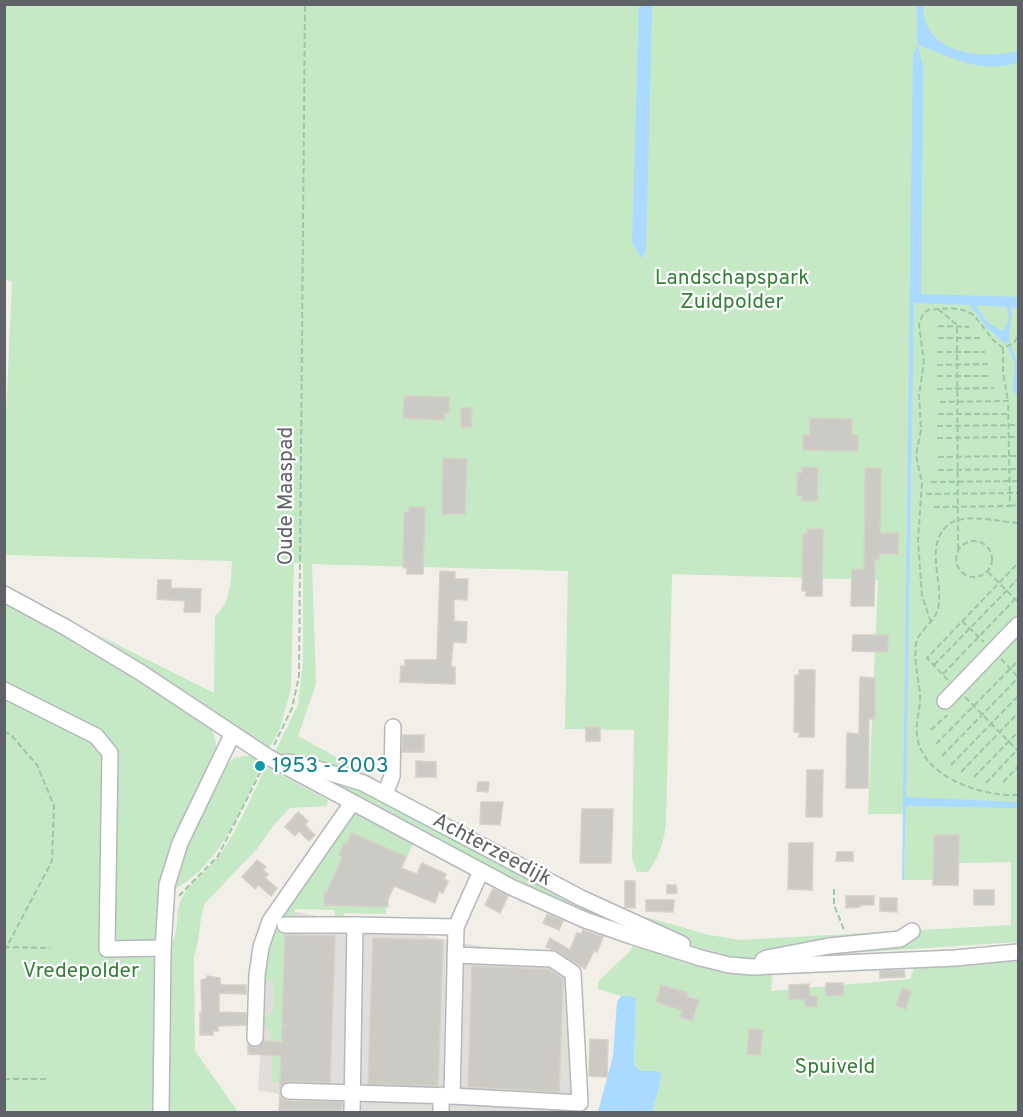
<svg xmlns="http://www.w3.org/2000/svg" width="1023" height="1117" viewBox="0 0 1023 1117" font-family="Overpass,sans-serif">
<style>
.industrial{fill:#e0deda}
.green{fill:#c5e8c5}
.water{fill:#aadaff;fill-rule:evenodd}
.building{fill:#cccac5;stroke:#d6d1c6;stroke-width:1.5}
.lines{fill:none;stroke-linecap:round;stroke-linejoin:round}
.minor-casing{stroke:#b5b8bc;stroke-width:18}
.path{stroke:#9cc7a9;stroke-width:2;stroke-dasharray:6 3;stroke-linecap:butt}
.minor{stroke:#fff;stroke-width:15}
.culture-dot{fill:#0f9aa8;stroke:#fff;stroke-width:2}
.labels{text-anchor:middle;dominant-baseline:central;stroke-width:4.5;stroke-linejoin:round;paint-order:stroke}
.park-label{font-size:21px;fill:#348238;stroke:#fff}
.street-label{font-size:21px;fill:#5f6368;stroke:#fff}
.culture-label{font-size:21px;fill:#0d838f;stroke:#fff;text-anchor:start}
</style>
<rect width="100%" height="100%" fill="#f1efe8"/>
<!-- industrial -->
<polygon class="industrial" points="269,907 565,962 576,1112 349,1112 348,1108 258,1090"/>
<!-- green -->
<g class="green">
<path d="M5,5H1018V942L742,960L707,954L645,922L646,917L709,935L741,940L1011,925V862L959,863V835H936L935,880H904L906,814H868L878,580L672,574L666,823C664,843 659,856 648,872H637L632,859L634,730L565,729L568,571L312,564L316,684L298,736L378,780L279,757L275,752L298,705L303,663V563H294L291,689L280,728L269,749C211,713 156,673 98,635L214,693L215,616C231,603 231,581 232,561L5,555V438L12,281L5,280Z"/>
<path d="M4,602L58,629L193,715C209,727 217,730 216,751L174,838L162,878L159,1112H5Z"/>
<path d="M245,756H254L264,762C241,808 221,867 171,891L193,828L227,765L234,758Z"/>
<path d="M300,766L340,779L635,931C519,886 409,826 300,766Z"/>
<path d="M266,767L328,800L327,806L290,808L273,826L257,849L205,903C198,921 201,939 194,956L195,1051L238,1112H165L168,948C181,935 174,916 181,900C188,884 207,871 218,857C238,830 251,797 266,767Z"/>
<polygon points="359,811 414,842 386,904 386,914 344,913 344,919 335,918 335,910 295,909 294,916 284,917 285,935 280,1082 272,1082 273,1038 270,1037 270,1031 263,1022 263,1015 273,1014 274,982 261,982 269,932 344,818"/>
<path d="M635,942L773,971L771,991L910,979L916,962L1018,954V1112H653C654,1100 662,1084 661,1074L656,1071H641L634,1065L636,999L630,996H621L598,989V982L630,951Z"/>
</g>
<!-- water -->
<g class="water">
<polygon points="639,5 652,5 646,252 641,258 632,243"/>
<path d="M923,5C922,54 981,60 1018,51V62C982,76 951,56 917,45L923,66L921,294L1018,297V308L1011,307C1014,321 1006,330 1010,342L1005,343L988,329L970,305L914,303L906,797L1018,802V808L906,806L904,880H902L913,54L917,45V5ZM977,305L1007,307L1009,319L1004,331C992,328 980,316 977,305Z"/>
<polygon points="1011,346 1018,364 1018,398 1013,389 1015,364 1008,347"/>
<path d="M621,996H630L636,999L634,1065L641,1071H656L661,1073C662,1084 654,1100 653,1112H598L613,1056L617,1002Z"/>
</g>
<!-- building -->
<g class="building">
<polygon points="404,396 449,397 449,413 445,413 444,420 403,418"/>
<polygon points="461,408 472,408 471,427 461,427"/>
<polygon points="810,418 852,419 852,435 858,435 858,451 803,450 803,435 810,435"/>
<polygon points="443,458 467,459 465,514 442,514"/>
<polygon points="802,467 818,468 817,501 802,501 802,496 797,496 797,472 802,473"/>
<polygon points="865,468 881,468 880,533 899,533 898,554 879,554 879,560 875,560 874,606 851,606 852,569 864,570"/>
<polygon points="409,507 425,507 423,574 407,574 407,568 403,568 404,512 409,512"/>
<polygon points="807,529 823,529 822,596 806,596 806,591 802,591 803,534 807,534"/>
<polygon points="440,571 455,572 455,579 468,579 467,600 454,599 454,621 467,622 466,643 453,642 451,667 455,667 455,684 400,682 401,666 405,666 405,660 437,660"/>
<polygon points="158,580 171,580 171,588 201,589 200,612 184,612 185,601 157,599"/>
<polygon points="853,635 888,635 888,652 852,651"/>
<polygon points="799,670 815,670 814,737 799,737 799,732 794,732 795,675 799,675"/>
<polygon points="860,677 875,678 875,719 869,719 868,788 846,788 847,733 859,734"/>
<polygon points="586,727 600,728 600,741 586,741"/>
<polygon points="403,735 424,735 424,752 402,752"/>
<polygon points="416,761 436,762 436,777 416,777"/>
<polygon points="807,770 823,770 822,817 806,817"/>
<polygon points="478,782 489,782 488,792 477,791"/>
<polygon points="481,802 503,802 500,825 480,824"/>
<polygon points="582,809 613,809 611,863 580,863"/>
<polygon points="298,812 308,821 305,825 315,835 309,841 299,831 295,836 285,827"/>
<polygon points="352,833 406,857 401,868 417,874 422,863 446,874 444,879 448,881 443,893 439,891 435,903 394,886 388,899 388,907 324,905 324,892 327,892 341,860 342,856 339,855 344,843 347,844"/>
<polygon points="934,835 959,835 958,885 933,885"/>
<polygon points="789,843 813,843 812,890 788,889"/>
<polygon points="837,852 853,852 853,861 836,861"/>
<polygon points="257,860 266,867 263,870 268,874 265,878 277,888 271,896 258,885 255,889 242,877"/>
<polygon points="625,881 635,881 635,908 625,907"/>
<polygon points="667,885 676,885 677,893 667,894"/>
<polygon points="493,889 508,896 500,913 485,905"/>
<rect x="974" y="890" width="20" height="15"/>
<polygon points="846,896 874,896 874,905 860,905 860,907 846,908"/>
<polygon points="880,898 897,898 897,912 880,911"/>
<polygon points="646,900 674,900 673,912 646,911"/>
<polygon points="547,914 563,921 559,930 543,923"/>
<polygon points="583,930 603,937 597,952 594,951 585,969 557,951 546,947 550,938 570,950 577,933 581,934"/>
<polygon points="285,935 335,936 330,1083 289,1081 284,1083 280,1088 281,1056 248,1054 248,1044 255,1048 260,1046 264,1041 282,1042 282,1027 287,1025 282,1025"/>
<polygon points="373,938 443,940 438,1086 368,1084"/>
<polygon points="472,966 549,969 563,979 559,1092 468,1087"/>
<polygon points="904,970 905,977 880,978 880,971"/>
<polygon points="207,976 220,978 220,984 224,985 246,985 246,994 219,993 219,1012 246,1013 246,1025 218,1026 218,1031 213,1031 213,1035 200,1035 200,1013 202,1013 201,980 207,978"/>
<polygon points="826,983 843,983 844,995 826,996"/>
<polygon points="809,984 810,996 817,996 817,1006 805,1007 805,999 789,1000 789,985"/>
<polygon points="661,985 688,993 687,997 699,1000 692,1021 680,1017 682,1010 656,1002"/>
<polygon points="902,988 911,991 906,1009 896,1006"/>
<polygon points="749,1029 763,1030 760,1055 747,1054"/>
<polygon points="590,1039 608,1040 607,1077 589,1076"/>
<polygon points="280,1094 283,1099 289,1101 342,1102 342,1110 338,1110 338,1113 279,1113"/>
</g>
<g class="lines">
<defs>
<g id="minor">
<polyline points="4,594 67,628 140,672 268,757 511,887 585,920 631,936 701,958 729,965 753,967 955,958 1018,952"/>
<polyline points="4,690 96,736 110,753 107,949 163,948"/>
<polyline points="945,701 1018,625"/>
<polyline points="286,762 301,764 363,783 581,898 682,944"/>
<polyline points="385,794 392,776 393,727"/>
<polyline points="285,925 355,925"/>
<polyline points="763,960 767,958 829,946 900,939 912,931"/>
<polyline points="255,1038 257,975 261,947 270,921 352,803"/>
<polyline points="289,1091 452,1096 580,1103 573,973 552,959 455,955"/>
<polyline points="452,1096 456,927 481,871"/>
<polyline points="161,1112 163,948 167,885 180,843 232,735"/>
<polyline points="352,1112 355,925 456,927"/>
<polyline points="441,1112 441,1095"/>
</g>
</defs>
<!-- minor casing -->
<use href="#minor" class="minor-casing"/>
<!-- path -->
<g class="path">
<polyline points="938,309 957,325 958,552"/>
<polyline points="938,326 969,327"/>
<polyline points="938,338 981,338"/>
<polyline points="1003,348 1003,372 1008,401"/>
<polyline points="937,352 985,352"/>
<polyline points="937,365 990,364"/>
<polyline points="937,376 990,376"/>
<polyline points="937,389 994,388"/>
<polyline points="938,414 1009,414"/>
<polyline points="937,426 1018,425"/>
<polyline points="937,438 1018,437"/>
<polyline points="938,457 1018,456"/>
<polyline points="938,470 1018,469"/>
<polyline points="931,482 1018,481"/>
<polyline points="926,494 1018,493"/>
<polyline points="1010,506 1018,505"/>
<polyline points="934,507 1010,506 1008,401 937,402"/>
<path d="M1018,523C998,522 958,510 944,529C926,551 944,584 938,609C934,623 918,631 916,644C914,661 918,677 920,694C921,708 915,721 917,735C921,777 983,797 1018,795"/>
<circle cx="974" cy="559" r="18"/>
<polyline points="988,572 1018,602"/>
<polyline points="962,621 984,642"/>
<polyline points="931,622 922,596 918,540 922,483 916,455 921,430 919,395 924,362 919,325 923,314 928,310 950,308 963,310 974,315 993,340 1003,348 1014,343 1018,335"/>
<polyline points="1001,659 1018,677"/>
<polyline points="934,665 1018,579"/>
<polyline points="943,674 1018,596"/>
<polyline points="948,680 927,658 1018,563"/>
<polyline points="965,697 1018,751"/>
<polyline points="931,730 947,715"/>
<polyline points="4,731 12,736 37,765 54,806 52,861 4,952"/>
<polyline points="936,744 1018,661"/>
<polyline points="274,745 292,708 299,676 305,4"/>
<polyline points="942,756 1018,678"/>
<polyline points="951,765 1018,696"/>
<polyline points="961,772 1018,713"/>
<polyline points="974,777 1018,732"/>
<polyline points="1003,782 1018,767"/>
<polyline points="986,783 1018,749"/>
<polyline points="834,889 834,905 845,932"/>
<polyline points="179,896 218,856 262,769"/>
<polyline points="4,947 50,948"/>
<polyline points="4,1079 48,1079"/>
</g>
<!-- minor -->
<use href="#minor" class="minor"/>
</g>
<!-- markers -->
<circle class="culture-dot" cx="260" cy="766" r="6"/>
<g class="labels">
<!-- park labels -->
<g class="park-label">
<text x="732" y="278">Landschapspark<tspan x="732" dy="24">Zuidpolder</tspan></text>
<text x="81" y="971">Vredepolder</text>
<text x="835" y="1067">Spuiveld</text>
</g>
<!-- street labels -->
<g class="street-label">
<text transform="translate(286 496) rotate(-90)">Oude Maaspad</text>
<text transform="translate(492 850) rotate(28)">Achterzeedijk</text>
</g>
<!-- culture labels -->
<g class="culture-label">
<text x="272" y="766">1953 - 2003</text>
</g>
</g>
<!-- border -->
<rect width="1023" height="1117" fill="none" stroke="#5f6368" stroke-width="12"/>
</svg>
